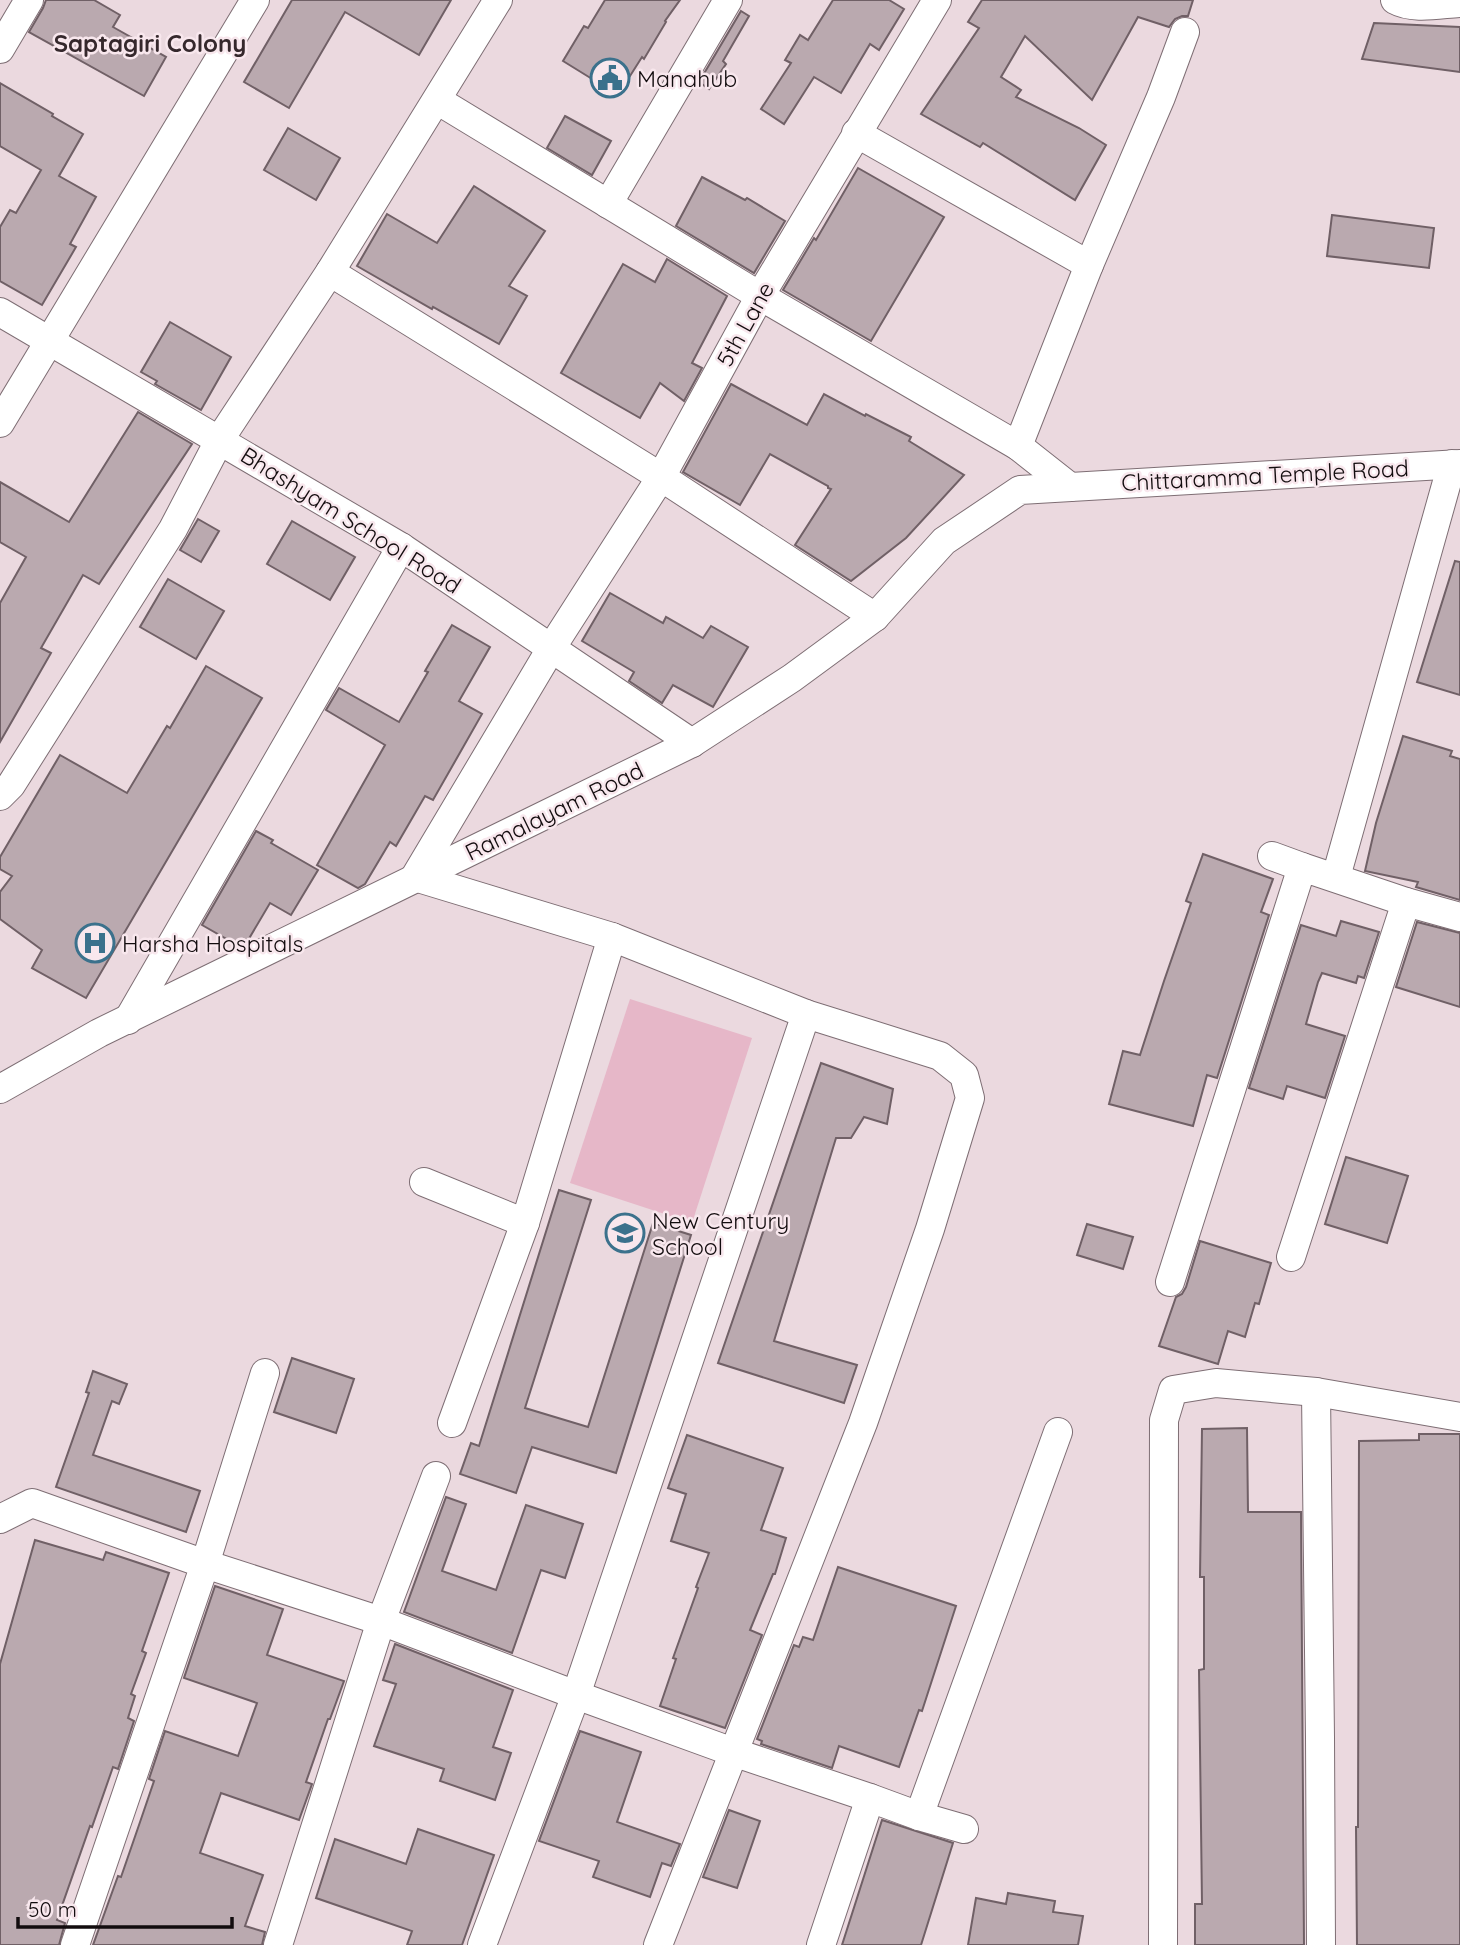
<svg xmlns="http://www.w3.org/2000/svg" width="1460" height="1945" viewBox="0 0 1460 1945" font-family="Quicksand,sans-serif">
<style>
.green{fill:#e6b7c8}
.building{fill:#baa9af;stroke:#706066;stroke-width:2}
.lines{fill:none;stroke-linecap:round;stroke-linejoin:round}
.minor-casing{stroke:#7e6e74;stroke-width:30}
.minor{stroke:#fff;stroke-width:28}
.labels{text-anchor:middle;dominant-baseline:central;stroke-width:5;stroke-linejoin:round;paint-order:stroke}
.poi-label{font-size:23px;fill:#120c0e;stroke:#f8e7ed;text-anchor:start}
.street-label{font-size:23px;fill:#120c0e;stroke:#f8e7ed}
.neighbourhood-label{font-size:24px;font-weight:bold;fill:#35282c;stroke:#f8e7ed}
</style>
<rect width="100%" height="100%" fill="#ebd9df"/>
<!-- green -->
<polygon class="green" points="630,999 752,1038 692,1223 570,1183"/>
<!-- building -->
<g class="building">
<polygon points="46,0 94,0 120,15 113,27 166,57 144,96 29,32 43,8"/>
<polygon points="292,0 451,0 419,55 345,12 289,108 244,82"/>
<polygon points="605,0 680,0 665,21 666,22 644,59 642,57 618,95 563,61 584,26 588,28"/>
<polygon points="833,0 889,0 904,9 879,50 870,44 841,93 814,77 784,124 761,109 791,63 785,60 800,35 808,40"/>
<polygon points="982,0 1193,0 1188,16 1182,16 1175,19 1169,27 1138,17 1092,100 1025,36 1001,77 1021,90 1016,97 1079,128 1106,145 1075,200 983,143 980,147 921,114 979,28 968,22"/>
<polygon points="741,11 749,16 723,61 726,64 709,89 699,82"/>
<polygon points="1374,23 1460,27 1460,72 1362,59"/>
<polygon points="0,83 53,114 52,116 83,134 59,176 96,197 70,244 76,247 42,305 0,281 0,227 10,210 16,213 41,170 0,146"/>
<polygon points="565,116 611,141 592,175 547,148"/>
<polygon points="288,128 340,158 316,200 264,170"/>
<polygon points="858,168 944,217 871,341 783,290 814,238 816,240"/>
<polygon points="702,177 745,200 747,198 785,221 754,273 676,226"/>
<polygon points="474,186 545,231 509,286 527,296 499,344 433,307 432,309 357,266 387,214 437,243"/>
<polygon points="1332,215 1434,228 1429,268 1327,256"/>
<polygon points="667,259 727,296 692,363 702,368 684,401 660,383 640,418 561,373 623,264 655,282"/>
<polygon points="170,322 231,357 201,410 155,384 157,381 141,372"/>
<polygon points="731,384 807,425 824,394 865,416 866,414 911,437 909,441 964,475 906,538 851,581 795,545 831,489 828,488 828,486 770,454 740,505 683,472"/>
<polygon points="138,412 192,444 99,584 83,575 41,648 51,653 0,742 0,603 26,557 0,542 0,482 69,522"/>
<polygon points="198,519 219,531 201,562 180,550"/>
<polygon points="292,521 355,557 330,600 267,564"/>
<polygon points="1455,561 1460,562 1460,695 1417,682"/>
<polygon points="168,579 224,611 196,659 140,627"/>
<polygon points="610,593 663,623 666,617 703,638 711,626 748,647 713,707 673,685 662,703 629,681 634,672 582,641"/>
<polygon points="452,625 490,647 459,701 482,714 433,800 425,796 396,846 390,842 365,884 358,888 317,865 385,745 326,710 339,688 399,722 428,672 425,671"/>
<polygon points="206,666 262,698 86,998 32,968 42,950 0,919 0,892 12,876 0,869 0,857 60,755 127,793 167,726 170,728"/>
<polygon points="1403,736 1452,751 1450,756 1460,759 1460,900 1416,887 1418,882 1365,871 1376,823"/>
<polygon points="256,831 273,840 271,843 318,870 291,915 270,903 247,942 239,946 202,925"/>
<polygon points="1203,854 1273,879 1261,912 1269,915 1217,1078 1207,1075 1193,1126 1109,1104 1123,1051 1140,1055 1164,981 1191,903 1186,901"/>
<polygon points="1341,921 1379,932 1364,978 1358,976 1356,983 1322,973 1318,982 1306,1024 1345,1036 1325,1098 1287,1086 1283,1099 1249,1088 1301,925 1336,936"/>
<polygon points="1417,922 1460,933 1460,1007 1396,987"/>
<polygon points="821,1063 893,1089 887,1124 864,1117 851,1138 836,1138 774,1341 857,1365 844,1403 718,1363"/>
<polygon points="1346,1157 1408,1176 1387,1243 1325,1224"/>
<polygon points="559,1190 591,1200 525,1408 588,1427 653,1223 691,1235 616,1473 532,1447 516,1493 460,1474 471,1443 479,1446"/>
<polygon points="1087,1224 1133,1237 1123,1269 1077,1255"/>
<polygon points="1200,1241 1271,1263 1259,1304 1255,1303 1245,1337 1228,1331 1218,1364 1159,1346 1176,1297 1182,1294 1186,1287"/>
<polygon points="292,1358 354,1379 336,1433 274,1412"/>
<polygon points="93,1371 127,1384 119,1404 112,1401 93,1455 200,1491 186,1532 56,1487 89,1393 86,1392"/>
<polygon points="1247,1428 1248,1512 1301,1512 1304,1945 1195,1945 1195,1904 1202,1904 1199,1670 1204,1669 1204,1577 1200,1577 1202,1429"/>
<polygon points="1419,1434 1460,1434 1460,1945 1357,1945 1356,1827 1358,1827 1359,1441 1419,1440"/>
<polygon points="687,1435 783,1468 761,1530 786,1538 775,1574 773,1574 750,1630 762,1635 725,1728 660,1706 676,1659 673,1658 698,1588 696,1587 709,1553 671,1541 686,1494 668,1488"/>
<polygon points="446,1497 466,1504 442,1571 496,1590 526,1505 583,1524 565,1578 541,1570 512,1653 404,1612"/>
<polygon points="35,1540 103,1560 106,1552 169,1573 142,1651 146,1653 131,1694 135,1696 128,1718 134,1721 118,1769 113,1767 92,1827 90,1826 57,1920 65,1923 59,1945 0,1945 0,1664"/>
<polygon points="838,1567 956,1606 922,1711 919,1710 899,1767 839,1746 832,1768 761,1744 762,1741 757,1739 794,1645 799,1647 803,1637 813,1640"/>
<polygon points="215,1586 283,1609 267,1655 344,1681 330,1719 328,1719 306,1782 312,1784 299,1820 221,1793 200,1853 263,1875 245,1926 265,1932 262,1945 93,1945 118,1876 121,1877 139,1825 154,1781 149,1779 165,1731 238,1756 257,1703 184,1678"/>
<polygon points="395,1644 513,1690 493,1747 511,1753 495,1800 440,1781 444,1769 374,1746 396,1684 383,1680"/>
<polygon points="580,1731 641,1752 617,1822 680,1844 671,1866 662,1863 650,1897 593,1877 599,1861 539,1841"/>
<polygon points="729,1810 760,1821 737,1888 703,1877"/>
<polygon points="882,1820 953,1843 921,1945 842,1945"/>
<polygon points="418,1829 494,1855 462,1945 407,1945 412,1931 316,1898 335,1839 406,1864"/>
<polygon points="1008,1893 1055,1901 1053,1912 1083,1916 1078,1945 968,1945 976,1898 1006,1904"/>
</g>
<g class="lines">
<defs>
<g id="minor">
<path d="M1395,0C1413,10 1440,4 1460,3"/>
<polyline points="0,49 29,0"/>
<polyline points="437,100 760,296 1018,446 1070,487"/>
<polyline points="856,133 1089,265"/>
<polyline points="608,204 728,0"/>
<polyline points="330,272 661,477 875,617"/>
<polyline points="0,312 401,547 692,743"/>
<polyline points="0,423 255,0"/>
<polyline points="1018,446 1089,265 1161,97 1185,32"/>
<polyline points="0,796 11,785 173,529 220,439 330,272 498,0"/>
<polyline points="1272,856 1302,867"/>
<polyline points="1336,877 1452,464"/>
<polyline points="128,1020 401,547"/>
<polyline points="0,1089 99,1033 692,743 792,678 875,617 944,541 1020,490 1460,464"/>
<polyline points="424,1182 525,1223"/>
<polyline points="1291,1257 1406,902"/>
<polyline points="1170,1282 1302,867 1406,902 1460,917"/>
<polyline points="1316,1392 1320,1737 1321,1945"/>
<polyline points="452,1423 525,1223 612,937"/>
<polyline points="0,1519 32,1503 205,1564 381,1621 576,1695 733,1752 870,1798 919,1816 964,1829"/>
<polyline points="919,1816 1058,1432"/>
<polyline points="75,1945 205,1564 265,1373"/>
<polyline points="278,1945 381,1621 436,1476"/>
<polyline points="482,1945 576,1695 806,1014"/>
<polyline points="658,1945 863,1423 930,1229 970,1098 964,1075 940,1056 806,1014 612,937 415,877 552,647 661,477 760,296 937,0"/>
<polyline points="821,1945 870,1798"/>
<polyline points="1163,1945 1164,1420 1173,1390 1216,1383 1316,1392 1460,1417"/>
</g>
</defs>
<!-- minor casing -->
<use href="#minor" class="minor-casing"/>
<!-- minor -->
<use href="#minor" class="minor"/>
</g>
<!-- icons -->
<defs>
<symbol id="civic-ring" viewBox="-11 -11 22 22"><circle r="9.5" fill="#f8e7ed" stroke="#3b718c" stroke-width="1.5"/><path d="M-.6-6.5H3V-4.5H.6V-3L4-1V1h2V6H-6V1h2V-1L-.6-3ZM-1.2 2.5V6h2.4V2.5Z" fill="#3b718c"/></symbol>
<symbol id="hospital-ring" viewBox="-11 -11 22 22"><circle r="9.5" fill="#f8e7ed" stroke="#3b718c" stroke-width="1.5"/><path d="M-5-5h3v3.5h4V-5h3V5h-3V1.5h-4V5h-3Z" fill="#3b718c"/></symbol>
<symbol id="school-ring" viewBox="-11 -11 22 22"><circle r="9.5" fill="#f8e7ed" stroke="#3b718c" stroke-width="1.5"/><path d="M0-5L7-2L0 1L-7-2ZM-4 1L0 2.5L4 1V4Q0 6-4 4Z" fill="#3b718c"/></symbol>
</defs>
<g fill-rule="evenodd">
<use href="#civic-ring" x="588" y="56" width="44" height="44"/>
<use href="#hospital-ring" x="73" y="921" width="44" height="44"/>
<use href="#school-ring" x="603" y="1211" width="44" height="44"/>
</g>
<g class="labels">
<!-- poi labels -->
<g class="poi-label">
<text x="637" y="78">Manahub</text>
<text x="122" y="943">Harsha Hospitals</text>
<text x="652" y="1220">New Century<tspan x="652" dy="26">School</tspan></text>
</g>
<!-- street labels -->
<g class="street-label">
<text transform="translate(745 324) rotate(-61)">5th Lane</text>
<text transform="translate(1265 475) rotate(-3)">Chittaramma Temple Road</text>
<text transform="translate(351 520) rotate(32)">Bhashyam School Road</text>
<text transform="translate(554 811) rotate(-26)">Ramalayam Road</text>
</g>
<!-- neighbourhood labels -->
<g class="neighbourhood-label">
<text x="150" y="43">Saptagiri Colony</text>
</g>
</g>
<!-- scale -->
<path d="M18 1917v10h214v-10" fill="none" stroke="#120c0e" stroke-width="3.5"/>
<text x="28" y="1917" font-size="21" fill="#120c0e" stroke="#f8e7ed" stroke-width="5" paint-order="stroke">50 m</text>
</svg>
